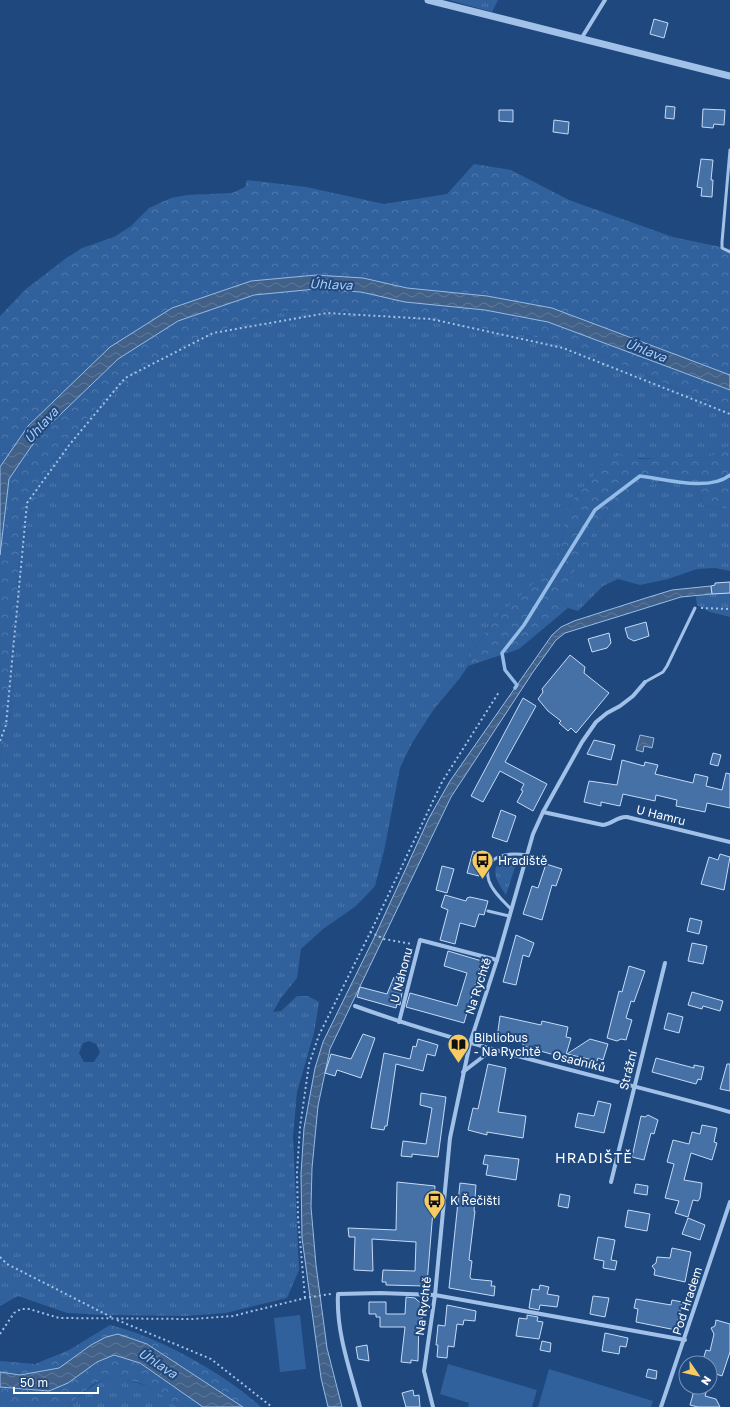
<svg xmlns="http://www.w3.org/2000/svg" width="730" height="1407" viewBox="0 0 730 1407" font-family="'Golos Text',sans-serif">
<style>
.grass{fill:url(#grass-tufts);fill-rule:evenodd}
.forest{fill:url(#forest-crowns)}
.garden{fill:#31619c}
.water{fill:url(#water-waves);stroke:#94bce9}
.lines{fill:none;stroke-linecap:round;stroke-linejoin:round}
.stream{stroke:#94bce9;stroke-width:3.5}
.building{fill:#4671a7;stroke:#c5dbf6}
.path{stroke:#a1c1e8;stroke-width:2;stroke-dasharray:2 3;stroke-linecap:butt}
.service{stroke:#a1c1e8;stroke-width:3}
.minor{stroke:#a1c1e8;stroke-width:4}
.tertiary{stroke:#a1c1e8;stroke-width:7}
.labels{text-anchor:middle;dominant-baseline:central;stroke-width:4;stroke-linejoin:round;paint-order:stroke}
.street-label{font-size:12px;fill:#fff;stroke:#1e487e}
.poi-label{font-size:12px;fill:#fff;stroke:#1e487e;text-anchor:start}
.water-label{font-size:13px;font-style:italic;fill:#accbf0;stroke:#1e487e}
.quarter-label{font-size:14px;letter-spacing:1px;fill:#fff;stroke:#1e487e}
</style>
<defs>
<pattern id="grass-tufts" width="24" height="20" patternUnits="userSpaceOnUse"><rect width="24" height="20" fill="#31619c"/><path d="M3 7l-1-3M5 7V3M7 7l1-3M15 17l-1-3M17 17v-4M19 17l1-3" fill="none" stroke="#5079ab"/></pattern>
<pattern id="forest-crowns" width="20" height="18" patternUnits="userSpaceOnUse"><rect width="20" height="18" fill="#31619c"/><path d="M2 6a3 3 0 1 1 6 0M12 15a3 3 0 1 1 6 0" fill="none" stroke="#5079ab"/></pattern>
<pattern id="water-waves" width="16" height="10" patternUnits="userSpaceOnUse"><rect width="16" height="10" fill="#426189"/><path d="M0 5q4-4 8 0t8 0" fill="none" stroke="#5e799b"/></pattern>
</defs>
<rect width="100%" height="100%" fill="#1e487e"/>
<!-- grass -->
<g class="grass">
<polygon points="449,0 498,0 492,12"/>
<path d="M281,311L352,313L402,320L436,321L542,338L603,356L730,412V446L719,454L707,457L664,459L632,458L607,460L570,503L564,518V532L560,548L552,565L543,576L493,620L474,650L468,666L460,678L434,709L412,743L400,768L384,851L375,886L356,906L323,929L301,949L297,978L281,998L273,1012L281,1011L297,996H308L319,1002L314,1033L297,1092L293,1136L299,1270L287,1298L226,1313L186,1316L105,1315L67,1313L18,1296L0,1306V756L11,713L18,571L30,515L50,465L96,408L167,356L206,335ZM89,1041L96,1044L100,1052L94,1062H84L79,1053L83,1043Z"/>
<path d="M680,481L696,484L703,505L718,509L730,507V571L715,568L697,569L668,579L640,585L618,579L603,586L578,611L568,608L560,602L563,592C577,566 604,507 629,492C644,483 664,482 680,481Z"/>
<polygon points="710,587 730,593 730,617 710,612 697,605 696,598 699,589"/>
<path d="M505,859L514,861L516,864L506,895C498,883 487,868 505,859Z"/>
<path d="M108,1377C134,1380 158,1387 177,1407H69C80,1394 92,1385 108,1377Z"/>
</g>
<!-- forest -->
<g class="forest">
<polygon points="474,164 511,170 569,200 673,237 730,249 730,375 552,308 487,296 407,288 363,278 316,275 251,281 172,308 28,426 0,467 0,316 26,289 65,259 82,248 114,237 131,226 149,208 171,198 187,195 232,193 245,187 247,180 306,187 384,204 447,194"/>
<polygon points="316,289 361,292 405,302 485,310 548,322 730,390 730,412 603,356 542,338 436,321 402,320 352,313 281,311 206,335 167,356 96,408 50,465 30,515 18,571 11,713 0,756 0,555 9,479 39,435 118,359 178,321 254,295"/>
<path d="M730,446V507L718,509L703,505L696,484C663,476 629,486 608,513C599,524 593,538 586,550C576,567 566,584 560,602L568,608L519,649L468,666L474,650L493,620L542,576L552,565L560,548L564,532V518L570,503L607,460L620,455L641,459L707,457L719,454Z"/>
<path d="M110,1325C159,1337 224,1373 261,1407H243L148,1344L118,1334L91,1345L59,1368L20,1375L0,1372V1361L35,1364L69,1350Z"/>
<polygon points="114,1355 140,1363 203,1407 177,1407 153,1389 137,1382 108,1377 92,1385 77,1398 69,1407 0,1407 0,1387 22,1389 68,1383 97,1362"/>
</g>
<!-- garden -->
<g class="garden">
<polygon points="300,1315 306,1369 280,1372 274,1318"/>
<polygon points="448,1364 537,1390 532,1407 468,1407 469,1403 440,1394"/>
<polygon points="549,1369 653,1401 651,1407 538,1407"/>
</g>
<!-- water -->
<g class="water">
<polygon points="316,275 363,278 407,288 487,296 552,308 730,375 730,390 548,322 485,310 405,302 361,292 316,289 254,295 178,321 118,359 39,435 9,479 0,555 0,467 28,426 110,347 172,308 251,281"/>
<polygon points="711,586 712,594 681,597 633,612 565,633 556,640 533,672 451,797 330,1049 318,1106 312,1168 311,1207 316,1265 327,1348 342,1407 328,1407 321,1378 302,1238 301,1174 304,1128 315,1068 323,1042 374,938 429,818 450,781 552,635 561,627 574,621 649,597 672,590"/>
<polygon points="640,735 654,738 652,748 644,746 643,752 636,750"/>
<polygon points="118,1334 147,1344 243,1407 203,1407 140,1363 114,1355 97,1362 68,1383 49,1391 0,1387 0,1372 20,1375 59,1368 91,1345 106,1337"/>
</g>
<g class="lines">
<!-- stream -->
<path class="stream" d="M515,688L517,685L505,670L502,653L524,625L595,510L640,476C665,479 709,492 730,475"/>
</g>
<!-- building -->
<g class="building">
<polygon points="654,19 668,23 664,38 650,34"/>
<polygon points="666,106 675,107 674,119 665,118"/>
<polygon points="703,109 725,110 724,125 714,124 713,128 702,127"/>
<polygon points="499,110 513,110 513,122 499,121"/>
<polygon points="554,120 569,122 568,134 553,132"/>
<polygon points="701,159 713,160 711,180 713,180 712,197 701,196 702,188 697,187"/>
<polygon points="730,582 730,593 712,594 711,586 715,585 715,583"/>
<polygon points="646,622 649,636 634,641 628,638 625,628"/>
<polygon points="609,633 611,643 607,648 592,652 588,639"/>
<polygon points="570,655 585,667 584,673 609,693 576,733 571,728 568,731 559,723 561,721 548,711 538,699 543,692 542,689"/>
<polygon points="523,698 536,706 505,762 547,784 533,811 517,802 523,791 521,790 524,784 500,771 483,802 471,796"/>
<polygon points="594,740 615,745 611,760 587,754"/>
<polygon points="713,753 721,755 718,766 710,764"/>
<polygon points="622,760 644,766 645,762 658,765 655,774 693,783 695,774 708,777 706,786 722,790 726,773 730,774 730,808 707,803 705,812 676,806 677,800 656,795 655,801 623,794 620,806 601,802 601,806 584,802 589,781 617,785"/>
<polygon points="501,810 516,816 507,842 492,837"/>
<polygon points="473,851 484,854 479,876 467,873"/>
<polygon points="720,854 730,857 724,890 701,884 709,857 718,860"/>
<polygon points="546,864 562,869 556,886 552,885 542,920 523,914 532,886 538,888"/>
<polygon points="442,866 454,869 447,893 436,890"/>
<polygon points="445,895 466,901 467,898 470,897 488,901 484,915 479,914 475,927 460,923 455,944 440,940 448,910 441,907"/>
<polygon points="690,918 702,921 699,934 687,931"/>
<polygon points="516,935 534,943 529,957 523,955 516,985 503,982"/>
<polygon points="692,943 707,946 703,964 688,961"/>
<polygon points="448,951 482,961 464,1023 406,1007 410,993 457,1006 467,973 444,966"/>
<polygon points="629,966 645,971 634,1002 631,1001 626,1018 632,1020 626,1040 621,1039 617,1041 607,1038 619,991 622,992"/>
<polygon points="394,977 404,980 400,1005 397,1004 396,1008 357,997 360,987 387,994"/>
<polygon points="692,992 723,1001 720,1011 703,1006 702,1009 688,1005"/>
<polygon points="668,1013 683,1017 679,1033 664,1029"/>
<polygon points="500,1016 541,1025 542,1021 568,1027 566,1037 571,1038 565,1058 523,1046 523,1043 497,1038"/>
<polygon points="363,1034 375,1038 361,1078 337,1070 335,1076 325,1073 331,1054 351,1059"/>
<polygon points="418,1039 438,1045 435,1056 427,1054 423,1071 396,1064 387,1126 385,1126 384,1130 371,1128 384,1053 410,1059 413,1046 416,1047"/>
<polygon points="590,1039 608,1044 603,1060 598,1058 597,1061 567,1054"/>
<polygon points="656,1058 694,1068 694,1065 704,1067 701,1080 698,1079 696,1084 652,1072"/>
<polygon points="488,1064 506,1068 498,1112 526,1116 523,1138 487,1132 487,1135 468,1130 473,1108 478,1109"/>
<polygon points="727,1064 730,1064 730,1091 720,1089"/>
<polygon points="421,1093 446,1097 438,1157 412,1154 412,1157 401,1156 403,1141 426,1144 432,1108 420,1105"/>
<polygon points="598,1101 611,1104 604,1133 575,1127 578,1113 594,1116"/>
<polygon points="648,1115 658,1120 654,1134 651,1133 644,1160 632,1157 641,1116 645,1117"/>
<polygon points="702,1125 717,1128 714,1142 717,1143 712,1160 691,1153 684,1180 702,1183 700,1198 698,1201 693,1200 688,1217 675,1213 679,1201 665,1198 674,1164 667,1162 673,1140 689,1144 692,1132 700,1134"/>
<polygon points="485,1155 519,1159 516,1180 486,1175 488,1165 483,1164"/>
<polygon points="397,1182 435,1186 427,1284 425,1286 386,1285 386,1282 382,1282 383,1270 415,1271 416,1242 372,1239 373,1271 354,1270 355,1237 349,1237 348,1228 396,1230"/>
<polygon points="460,1183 476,1185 474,1211 475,1211 469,1260 472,1261 470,1277 471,1279 492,1281 491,1286 495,1286 494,1296 449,1288"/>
<polygon points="636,1184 648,1186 647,1195 634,1193"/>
<polygon points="560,1194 570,1196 568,1208 558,1206"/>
<polygon points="628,1210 650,1214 647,1231 625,1227"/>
<polygon points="688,1218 705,1225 700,1240 682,1234"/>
<polygon points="598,1237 615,1240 611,1260 617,1261 615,1270 603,1268 604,1261 594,1259"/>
<polygon points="672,1248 691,1252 685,1282 654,1275 655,1270 652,1266 656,1263 657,1257 670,1258"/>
<polygon points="540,1285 549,1287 547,1294 559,1296 557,1307 540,1305 539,1310 529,1308 532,1289 539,1290"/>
<polygon points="593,1296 609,1298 605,1317 590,1314"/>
<polygon points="406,1297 415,1298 429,1311 422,1311 422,1319 419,1319 418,1361 411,1360 411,1363 401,1362 405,1327 380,1327 380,1317 376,1317 376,1314 369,1314 369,1302 386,1302 386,1314 405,1314"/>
<polygon points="636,1299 671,1305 672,1300 682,1302 676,1330 636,1322 638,1309 634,1308"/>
<polygon points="447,1305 476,1311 475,1321 464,1320 463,1325 457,1324 454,1347 448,1346 447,1358 437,1357 438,1345 436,1345 438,1325 445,1326"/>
<polygon points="527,1315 538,1317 537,1321 543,1322 539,1339 516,1336 519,1318 527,1319"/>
<polygon points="716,1320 730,1324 730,1352 722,1376 710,1372 710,1363 702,1363 706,1350 710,1351 714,1334 711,1328 715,1326"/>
<polygon points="605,1333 628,1338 626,1347 620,1346 619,1354 602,1351"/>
<polygon points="542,1341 551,1343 550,1352 540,1350"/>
<polygon points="367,1345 369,1361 358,1359 356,1347"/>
<polygon points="648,1369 657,1371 656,1379 646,1377"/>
<polygon points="695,1387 708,1387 705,1396 716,1399 720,1407 698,1407 690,1405"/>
<polygon points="413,1390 414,1396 419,1395 420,1407 406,1407 402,1393"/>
</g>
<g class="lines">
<!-- path -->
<g class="path">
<polyline points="701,608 730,609"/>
<polyline points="0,741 6,725 27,503 70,444 125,378 213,333 327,313 431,319 563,348 730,414"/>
<polyline points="370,932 384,939 412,944"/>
<polyline points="0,1257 7,1264 113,1318"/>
<polyline points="305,1298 298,1217 297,1172 300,1127 309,1064 319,1035 373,927 442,782 499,692"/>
<polyline points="117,1320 211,1359 272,1407"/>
<polyline points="0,1334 14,1313 21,1309 29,1309 59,1318 193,1319 233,1316 305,1298 331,1294"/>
</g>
<!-- service -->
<g class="service">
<polyline points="730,150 722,242 722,248 730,252"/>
<polyline points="645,682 663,672 667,666 695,608"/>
<path d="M511,909C503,901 493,892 489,881C481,855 508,852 527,855"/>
<polyline points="488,911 509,916"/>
</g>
<!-- minor -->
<g class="minor">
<polyline points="581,39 605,0"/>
<path d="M543,812L603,825C613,824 617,816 627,817L730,842"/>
<path d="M355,1006C477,1050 605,1077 730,1112"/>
<polyline points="399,1022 420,940 497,960"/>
<polyline points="463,1072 493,1049"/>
<polyline points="611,1182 665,963"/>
<path d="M360,1407C350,1370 336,1332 338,1294L380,1293L435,1295L685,1340"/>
<polyline points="433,1407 424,1371 435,1295 450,1138 470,1043 497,960 533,834 543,812 582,742 596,722 607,713 620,706 633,696 645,682"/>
<polyline points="661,1407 730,1202"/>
</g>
<!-- tertiary -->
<polyline class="tertiary" points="428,0 730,76"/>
</g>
<!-- icons -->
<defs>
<symbol id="bus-pin" viewBox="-11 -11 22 30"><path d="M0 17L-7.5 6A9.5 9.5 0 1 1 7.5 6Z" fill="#f7cb60" stroke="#1e487e"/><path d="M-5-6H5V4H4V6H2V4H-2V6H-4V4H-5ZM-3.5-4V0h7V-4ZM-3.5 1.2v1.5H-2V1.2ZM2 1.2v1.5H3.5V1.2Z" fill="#111"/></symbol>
<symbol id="library-pin" viewBox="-11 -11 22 30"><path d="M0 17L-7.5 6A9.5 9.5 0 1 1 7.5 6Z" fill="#f7cb60" stroke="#1e487e"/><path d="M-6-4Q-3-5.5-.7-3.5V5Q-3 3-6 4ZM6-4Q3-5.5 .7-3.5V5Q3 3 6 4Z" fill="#111"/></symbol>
</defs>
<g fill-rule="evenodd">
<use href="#bus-pin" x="470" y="848" width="25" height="34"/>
<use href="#library-pin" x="446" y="1032" width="25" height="34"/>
<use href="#bus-pin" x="422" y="1188" width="25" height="34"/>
</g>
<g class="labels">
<!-- street labels -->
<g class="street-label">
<text transform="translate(661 815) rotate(14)">U Hamru</text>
<text transform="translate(401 975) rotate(-75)">U Náhonu</text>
<text transform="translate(478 986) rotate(-72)">Na Rychtě</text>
<text transform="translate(579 1061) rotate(14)">Osadníků</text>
<text transform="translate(628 1070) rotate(-76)">Strážní</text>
<text transform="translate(687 1301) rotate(-72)">Pod Hradem</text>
<text transform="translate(423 1306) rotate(-83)">Na Rychtě</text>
</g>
<!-- poi labels -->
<g class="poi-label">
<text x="498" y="860">Hradiště</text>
<text x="474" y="1037">Bibliobus<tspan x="474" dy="14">- Na Rychtě</tspan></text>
<text x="450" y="1200">K Řečišti</text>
</g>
<!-- water labels -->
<g class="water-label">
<text transform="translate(331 284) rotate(2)">Úhlava</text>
<text transform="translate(646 350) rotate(21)">Úhlava</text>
<text transform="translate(41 425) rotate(-48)">Úhlava</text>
<text transform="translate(158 1363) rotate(33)">Úhlava</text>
</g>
<!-- quarter labels -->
<g class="quarter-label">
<text x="594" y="1157">HRADIŠTĚ</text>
</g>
</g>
<!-- north arrow -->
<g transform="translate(698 1375) rotate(124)"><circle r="19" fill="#1e487e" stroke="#7891b2"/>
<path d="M0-3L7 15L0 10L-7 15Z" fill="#f7cb60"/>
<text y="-6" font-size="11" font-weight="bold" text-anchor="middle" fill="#ffffff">N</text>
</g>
<!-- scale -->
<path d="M14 1387v6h84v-6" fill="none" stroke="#ffffff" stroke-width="2"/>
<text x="20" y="1387" font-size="12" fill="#ffffff" stroke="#1e487e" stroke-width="3" paint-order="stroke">50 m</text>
</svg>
